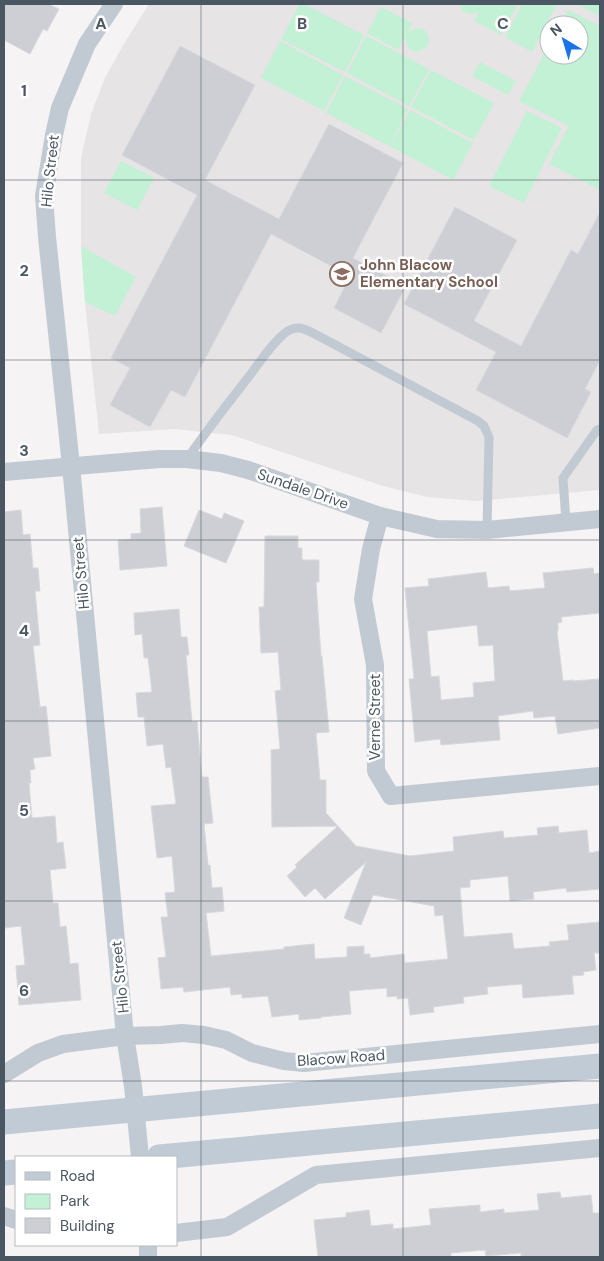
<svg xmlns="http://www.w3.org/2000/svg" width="604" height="1261" viewBox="0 0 604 1261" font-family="'DM Sans',sans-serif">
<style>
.education{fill:#e6e4e5;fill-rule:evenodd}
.green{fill:#c3f1d5}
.building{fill:#cdcfd5;stroke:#d7d9de;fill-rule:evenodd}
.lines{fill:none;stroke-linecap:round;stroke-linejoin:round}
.service{stroke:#c1cad2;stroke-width:9}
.minor{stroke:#c1cad2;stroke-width:18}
.secondary{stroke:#c1cbd6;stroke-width:25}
.grid{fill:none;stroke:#4a5661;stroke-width:1;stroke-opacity:0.55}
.labels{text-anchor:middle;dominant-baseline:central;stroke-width:5;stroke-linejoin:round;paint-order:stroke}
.street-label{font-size:15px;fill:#4a5661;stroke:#fff}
.education-label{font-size:15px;font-weight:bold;fill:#785e54;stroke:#fff;text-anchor:start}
.grid-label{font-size:16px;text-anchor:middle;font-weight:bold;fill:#4a5661;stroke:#fff;stroke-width:5;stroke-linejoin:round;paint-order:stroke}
</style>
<rect width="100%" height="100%" fill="#f5f3f3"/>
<!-- education -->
<path class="education" d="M149,4H600V490L476,501L427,497L380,485L232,435L174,429L99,434L85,302L81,246V158L91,114L105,78L122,47ZM549,25H579V55H549Z"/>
<!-- green -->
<g class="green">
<polygon points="300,4 304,4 364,35 345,72 281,39"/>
<path d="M459,4H518L501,35L474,21L479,11C470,16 462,14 459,4Z"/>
<polygon points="522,4 557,4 532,52 505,37"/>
<polygon points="576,4 600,4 600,16"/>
<path d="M381,7L412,23L408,33C427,17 438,47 419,51C416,52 414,51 411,50C406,47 406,41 406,36L398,50L367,33Z"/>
<polygon points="568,10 600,26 600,190 549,164 569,126 519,101 549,45 549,55 579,55 579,25 559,25"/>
<polygon points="366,36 429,69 409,106 347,73"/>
<polygon points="280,41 343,75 324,111 261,78"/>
<polygon points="480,62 516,81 508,95 472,76"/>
<polygon points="431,70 494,103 474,140 411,107"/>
<polygon points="345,76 408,109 389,146 326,113"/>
<polygon points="410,110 473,143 453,180 390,146"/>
<polygon points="527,111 562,128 524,203 489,186"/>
<polygon points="121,161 154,178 137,210 104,193"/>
<polygon points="81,246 136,277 115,316 85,302"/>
</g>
<!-- building -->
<g class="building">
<polygon points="4,4 48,4 59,9 47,31 43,29 30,54 4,40"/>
<polygon points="180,46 255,85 205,180 279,219 329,124 403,163 353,258 406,286 381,333 334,308 350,276 271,234 185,397 171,390 150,427 110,405 130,368 111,358 197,195 122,155"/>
<polygon points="455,207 517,240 474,321 521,346 571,250 578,254 600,212 600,360 585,389 591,392 567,438 476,390 496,352 404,304"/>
<polygon points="162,507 167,566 120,570 118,540 131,539 131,534 141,533 140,509"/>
<polygon points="21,510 23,535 30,534 33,568 38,568 40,591 35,591 40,645 33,646 40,707 46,706 51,756 33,758 35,769 30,770 31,783 29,783 32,818 55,816 57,843 63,842 66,868 50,870 53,903 58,903 60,927 66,926 70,964 78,963 81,1000 19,1005 16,966 25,965 21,926 4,928 4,512"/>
<polygon points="199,510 222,519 224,513 244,521 226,563 184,546"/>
<polygon points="265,536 298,536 298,548 302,548 302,560 319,560 319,582 316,582 321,656 322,656 329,732 316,733 320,780 326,780 326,813 356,846 410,856 454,851 453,837 503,831 504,838 538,835 537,828 558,826 559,833 587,830 589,853 600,851 600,889 567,892 566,888 533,892 534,899 510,901 508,876 470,880 470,887 460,888 464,937 512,933 514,949 550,946 549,942 569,940 567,925 600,922 600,953 594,953 596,970 583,972 584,975 572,976 574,994 523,998 522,984 487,987 488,994 463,997 464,1003 433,1007 434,1012 410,1015 408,998 397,999 397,996 387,997 387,988 349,991 351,1014 321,1017 321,1018 299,1020 299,1014 272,1017 268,996 242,998 242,994 231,995 230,987 184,992 183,987 161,989 158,958 166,957 161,917 168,917 165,893 175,892 172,856 157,858 151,806 176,804 171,767 166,768 163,744 147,746 144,717 138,717 136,693 152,692 148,658 144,658 142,634 135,635 134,613 179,609 181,637 187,637 189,655 186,655 192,722 197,721 202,777 208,777 213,823 204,824 208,865 210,865 212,888 222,887 224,911 206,913 211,956 284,949 284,947 314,944 315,959 347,957 347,947 364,946 364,954 370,954 370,958 404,954 405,963 448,959 443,915 435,916 434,906 373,895 361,925 344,918 366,862 325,899 315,888 305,897 287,876 297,867 295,865 338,826 272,827 271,750 280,749 275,691 281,690 278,652 261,653 259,607 264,607"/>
<path d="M593,568L594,574L600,573V613L561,617L562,622L558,623V631L557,632L563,681L573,680V681L600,679V728L558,734L555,716L534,718L533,711L498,716L500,740L441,745L440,739L415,742L409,679H414L405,588L429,586L428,579L486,572L488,588L509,586L510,591L545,588L543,573ZM477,625L479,646L493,645L495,681L473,683L474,697L441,700L439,676L431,677L427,631Z"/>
<polygon points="560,1192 561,1198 591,1195 593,1213 600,1213 600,1257 521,1257 521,1253 486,1256 485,1250 451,1253 451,1257 318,1257 314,1220 346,1217 346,1213 369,1210 371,1226 393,1224 393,1229 431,1225 429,1209 480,1205 480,1212 504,1209 504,1213 539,1210 537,1194"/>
</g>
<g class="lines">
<!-- service -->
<g class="service">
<path d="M187,459C207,430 229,402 250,375C260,362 275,339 288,331C297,325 305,329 313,333L478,421L484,426L489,437L487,530"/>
<polyline points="566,522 563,478 597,430 600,429"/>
</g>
<!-- minor -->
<g class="minor">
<polyline points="114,4 87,44 60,108 54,135 44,196 47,237 71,466 125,1036 133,1086 140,1157"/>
<polyline points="4,472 159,459 187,459 221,463 248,470 380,516 437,529 487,530 600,519"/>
<polyline points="380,516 371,549 363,599 375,665 376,771 391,796 600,776"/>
<polyline points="4,1074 38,1053 63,1044 125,1036 161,1035 182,1033 204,1035 226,1040 252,1053 284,1061 304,1063 600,1034"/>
<polyline points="4,1216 16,1220"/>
<polyline points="176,1233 227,1227 316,1175 600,1148"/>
<polyline points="148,1245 148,1257"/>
</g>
<!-- secondary -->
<g class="secondary">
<polyline points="4,1122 600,1066"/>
<polyline points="159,1157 600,1116"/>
<polyline points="4,1173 16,1172"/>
</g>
</g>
<!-- grid -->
<path class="grid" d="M201,4V1257M403,4V1257M4,180H600M4,360H600M4,540H600M4,721H600M4,901H600M4,1081H600"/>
<!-- icons -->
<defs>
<symbol id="school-ring" viewBox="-11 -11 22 22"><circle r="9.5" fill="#fff" stroke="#8d6e63" stroke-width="1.5"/><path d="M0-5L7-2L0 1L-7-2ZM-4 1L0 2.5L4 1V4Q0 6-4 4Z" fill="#8d6e63"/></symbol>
</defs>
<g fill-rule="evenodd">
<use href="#school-ring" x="328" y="260" width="28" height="28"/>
</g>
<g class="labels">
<!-- street labels -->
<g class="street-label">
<text transform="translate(50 171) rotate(-84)">Hilo Street</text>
<text transform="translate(303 489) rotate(19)">Sundale Drive</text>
<text transform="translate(81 573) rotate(-95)">Hilo Street</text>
<text transform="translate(375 717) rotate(-90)">Verne Street</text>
<text transform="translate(120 977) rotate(-96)">Hilo Street</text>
<text transform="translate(341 1058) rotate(-4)">Blacow Road</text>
</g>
<!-- education labels -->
<g class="education-label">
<text x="360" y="265">John Blacow<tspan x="360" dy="17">Elementary School</tspan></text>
</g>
</g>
<g class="grid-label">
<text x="101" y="29">A</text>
<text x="302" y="29">B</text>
<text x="503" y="29">C</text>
<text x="24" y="96">1</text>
<text x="24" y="276">2</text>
<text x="24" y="456">3</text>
<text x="24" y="636">4</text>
<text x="24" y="816">5</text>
<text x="24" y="996">6</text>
</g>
<!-- border -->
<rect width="604" height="1261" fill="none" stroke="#4a5661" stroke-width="10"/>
<!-- legend -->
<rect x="15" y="1156" width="162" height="90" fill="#ffffff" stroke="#b7bbc0"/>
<rect x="25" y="1172" width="25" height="8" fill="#c1cbd6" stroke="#b7bbc0"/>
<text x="60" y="1181" font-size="15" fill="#4a5661">Road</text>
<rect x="25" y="1194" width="25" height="15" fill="#c3f1d5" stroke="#b7bbc0"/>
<text x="60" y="1206" font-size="15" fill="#4a5661">Park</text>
<rect x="25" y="1218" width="25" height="15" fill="#cdcfd5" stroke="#b7bbc0"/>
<text x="60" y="1231" font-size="15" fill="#4a5661">Building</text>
<!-- north arrow -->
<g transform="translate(564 40) rotate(322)"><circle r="24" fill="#ffffff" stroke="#b7bbc0"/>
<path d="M0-4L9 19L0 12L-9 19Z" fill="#1a73e8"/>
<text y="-8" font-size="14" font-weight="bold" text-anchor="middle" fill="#4a5661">N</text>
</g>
</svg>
